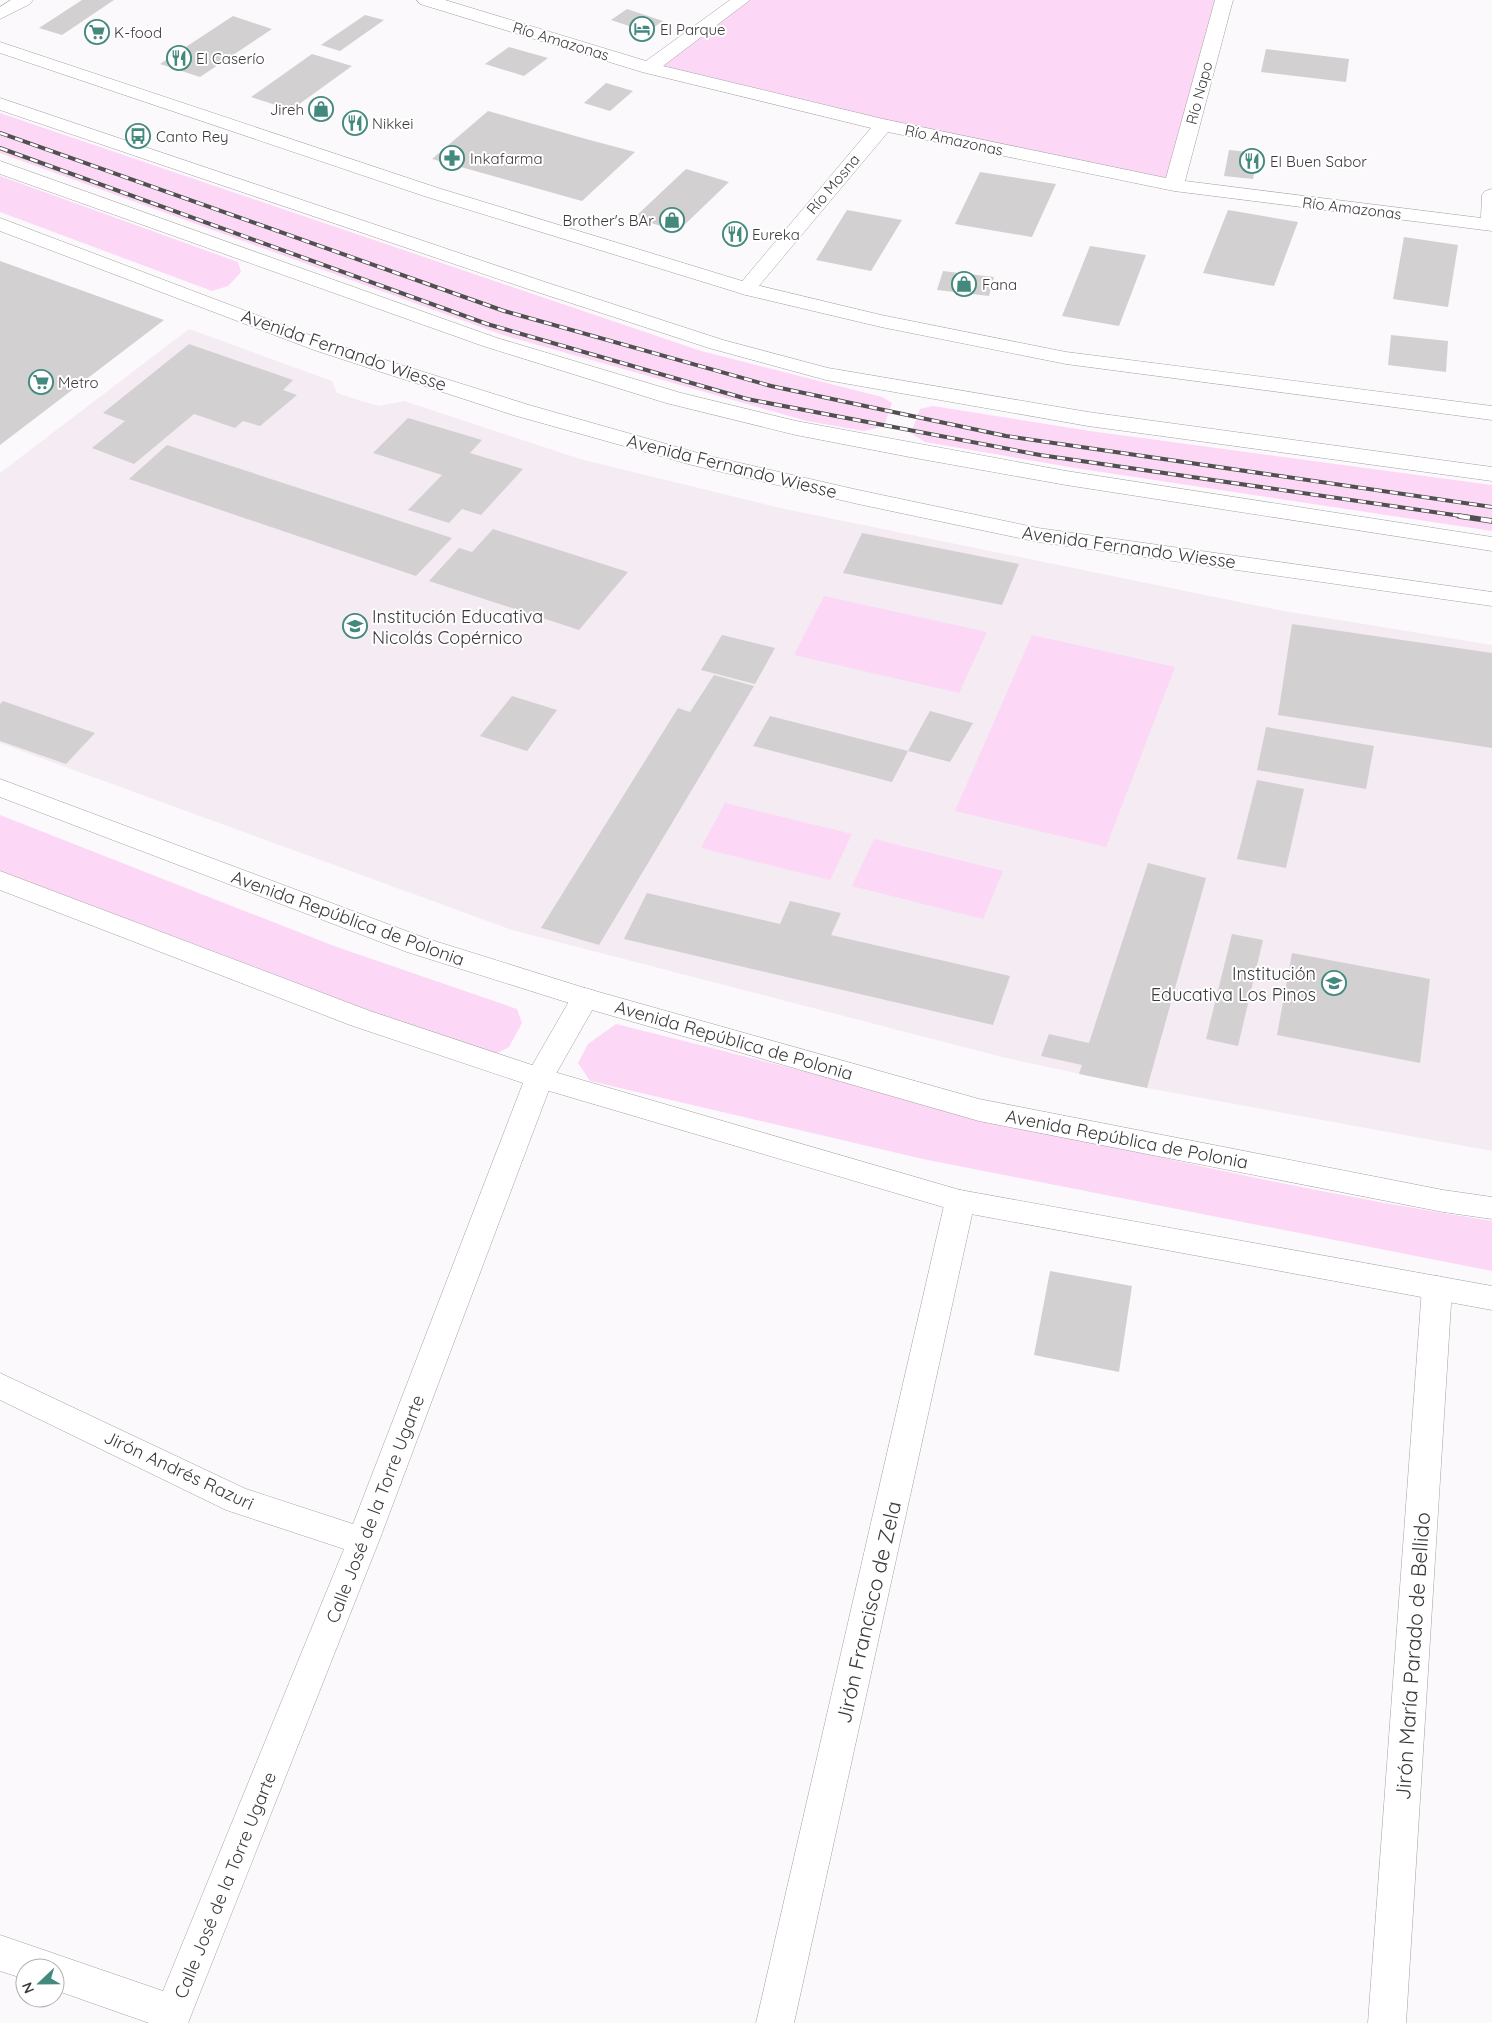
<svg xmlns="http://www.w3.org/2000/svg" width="1492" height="2023" viewBox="0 0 1492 2023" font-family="Quicksand,sans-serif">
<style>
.built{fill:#f5ebf3}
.green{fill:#fcd7f6}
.building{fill:#d3d0d2}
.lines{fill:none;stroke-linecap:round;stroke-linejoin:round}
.street-casing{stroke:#a3a0a2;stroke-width:1}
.secondary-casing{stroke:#a3a0a2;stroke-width:1}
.primary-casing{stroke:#a3a0a2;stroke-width:1}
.street{fill:#fff;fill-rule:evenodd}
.secondary{fill:#fff;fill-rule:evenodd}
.primary{fill:#fff;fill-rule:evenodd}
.rail-far1-casing{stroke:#515051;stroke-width:4}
.rail-casing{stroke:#515051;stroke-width:5.5}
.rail-far1{stroke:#fff;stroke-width:2.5;stroke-dasharray:8;stroke-linecap:butt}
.rail{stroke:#fff;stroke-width:4;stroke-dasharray:11;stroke-linecap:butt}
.labels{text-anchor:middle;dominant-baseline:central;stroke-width:4;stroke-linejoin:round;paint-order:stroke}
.far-poi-label{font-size:15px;fill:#3b3a3b;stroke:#fff;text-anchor:start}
.far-street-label{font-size:15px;fill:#3b3a3b;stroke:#fff}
.street-label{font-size:18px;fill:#3b3a3b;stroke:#fff}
.poi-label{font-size:18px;fill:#3b3a3b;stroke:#fff;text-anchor:start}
.near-street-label{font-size:21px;fill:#3b3a3b;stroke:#fff}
</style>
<rect width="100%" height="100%" fill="#fbf9fb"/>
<!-- built -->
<polygon class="built" points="189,329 332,381 337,393 358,400 379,406 404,401 580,459 785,509 1278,610 1492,645 1492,1151 1147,1088 1006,1058 512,930 0,743 0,473"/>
<!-- green -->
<g class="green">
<polygon points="741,0 1224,0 1174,185 649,68"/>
<polygon points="0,113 701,351 882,397 892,403 884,426 864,431 807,421 503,335 0,153"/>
<polygon points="0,176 238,262 241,272 228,286 212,291 0,212"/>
<polygon points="933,406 1090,431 1492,485 1492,531 1075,468 925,442 911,433 920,409"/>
<polygon points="824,596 987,632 959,693 794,655"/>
<polygon points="1032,635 1175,667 1106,847 955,811"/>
<polygon points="725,803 852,834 830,880 701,848"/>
<polygon points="0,815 334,946 517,1009 522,1023 509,1047 486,1059 0,874"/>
<polygon points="874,839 1003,871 983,919 852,886"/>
<path d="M616,1024C906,1096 1196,1175 1492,1221V1271L923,1159L590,1081L578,1063L588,1044Z"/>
</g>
<!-- building -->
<g class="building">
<polygon points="82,0 114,0 62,35 39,28"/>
<polygon points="627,9 663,21 647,32 611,20"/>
<polygon points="365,15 384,20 340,51 321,45"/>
<polygon points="233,16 272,29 200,77 160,64"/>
<polygon points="509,47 548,58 524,76 485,64"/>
<polygon points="1266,49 1349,59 1346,82 1261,72"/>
<polygon points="312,54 352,66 291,110 251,97"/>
<polygon points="606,83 633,91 610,111 584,103"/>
<polygon points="488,111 586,139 635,152 582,201 432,159"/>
<polygon points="1229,150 1258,153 1253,179 1224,176"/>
<polygon points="686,169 729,182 678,231 634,218"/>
<polygon points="980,172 1056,184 1032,237 955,224"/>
<polygon points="847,210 902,220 871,271 816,260"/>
<polygon points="1228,210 1298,222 1274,286 1203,273"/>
<polygon points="1404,237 1458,245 1448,307 1393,299"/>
<polygon points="1090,246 1146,255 1119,326 1062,316"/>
<polygon points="0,261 164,320 0,445"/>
<polygon points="943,271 994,277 989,296 937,290"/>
<polygon points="1391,335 1448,341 1446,372 1388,365"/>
<polygon points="189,344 293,380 283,390 297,395 260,426 243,421 235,428 194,414 134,464 92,448 125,421 103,413"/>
<polygon points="408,418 482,440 470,453 523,469 481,515 462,509 449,523 408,510 442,475 373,453"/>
<polygon points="167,445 452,538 416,576 129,479"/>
<polygon points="493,529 628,572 579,630 429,581 459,548 472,552"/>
<polygon points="862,533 1019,564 1002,605 843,573"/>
<polygon points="1292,624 1492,653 1492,748 1278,715"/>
<polygon points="722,635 775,648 755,684 701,670"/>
<polygon points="714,675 754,686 599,945 541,928 678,708 690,712"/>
<polygon points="512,696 557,710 527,751 480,736"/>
<polygon points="3,701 95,733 66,764 0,741 0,704"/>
<polygon points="930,711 973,723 950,762 908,751"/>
<polygon points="770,716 908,751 892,782 753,746"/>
<polygon points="1266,727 1374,746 1366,789 1257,770"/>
<polygon points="1257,780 1304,789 1286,868 1237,859"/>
<polygon points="1148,863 1206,878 1147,1088 1079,1074 1082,1065 1041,1056 1049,1034 1089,1043"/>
<polygon points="647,893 780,924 790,901 841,913 831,935 1010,976 993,1025 624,939"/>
<polygon points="1232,934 1263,940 1238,1046 1206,1039"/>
<polygon points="1292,953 1430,979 1420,1063 1277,1035"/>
<polygon points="1050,1271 1132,1286 1119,1372 1034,1355"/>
</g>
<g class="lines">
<defs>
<g id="street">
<polygon points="11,0 33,0 30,4 0,19 0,7"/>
<polygon points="417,0 445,0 646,61 730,0 750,0 663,66 883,119 1166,178 1215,0 1233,0 1185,181 1481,218 1482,195 1485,191 1492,189 1492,231 1174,191 888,132 753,293 746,295 739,293 736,289 739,285 871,128 642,72 420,4"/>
<polygon points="585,988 595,991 599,998 553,1079 379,1541 188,2023 149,2023 55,1990 55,1968 25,1968 25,1979 0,1971 0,1935 163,1991 344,1549 226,1510 0,1400 0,1373 246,1489 353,1524 525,1078 575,991"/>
<polygon points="960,1190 970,1193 975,1201 794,2023 756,2023 945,1201 950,1193"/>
<polygon points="1437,1276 1448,1279 1452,1288 1406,2023 1368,2023 1422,1288 1426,1279"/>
</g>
<g id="secondary">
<polygon points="0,42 438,188 752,284 881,315 1066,352 1492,406 1492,420 1066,364 881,327 746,295 424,196 0,53"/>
<polygon points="0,218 328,342 529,405 705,455 858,490 1038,528 1492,592 1492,606 1038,542 858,504 692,465 513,415 314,350 0,231"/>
<polygon points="0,779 425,938 588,989 979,1099 1443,1190 1492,1197 1492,1219 1443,1212 979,1121 585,1008 407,952 0,797"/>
<polygon points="0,871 370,1011 544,1069 960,1190 1492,1286 1492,1310 960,1212 529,1085 350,1025 0,890"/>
</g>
<g id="primary">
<polygon points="0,98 545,282 723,340 828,368 1088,412 1492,467 1492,481 1088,426 826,380 709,348 531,290 0,110"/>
<polygon points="0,161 497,338 681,393 796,421 1066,471 1492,537 1492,551 1066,485 915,458 796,435 666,403 483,346 0,174"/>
</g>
</defs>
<!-- street casing -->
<use href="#street" class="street-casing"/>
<!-- secondary casing -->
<use href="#secondary" class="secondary-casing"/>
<!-- primary casing -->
<use href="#primary" class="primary-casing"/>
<!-- street -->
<use href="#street" class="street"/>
<!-- secondary -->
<use href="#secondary" class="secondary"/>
<!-- primary -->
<use href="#primary" class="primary"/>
<defs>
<g id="rail-far1">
<polyline points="0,133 504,311 771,386 1006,436 1492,507"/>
<polyline points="0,148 487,324 747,399 1040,455 1468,517"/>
</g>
<polyline id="rail" points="1459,516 1492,521"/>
</defs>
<!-- rail-far1 casing -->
<use href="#rail-far1" class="rail-far1-casing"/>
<!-- rail casing -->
<use href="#rail" class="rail-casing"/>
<!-- rail-far1 -->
<use href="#rail-far1" class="rail-far1"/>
<!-- rail -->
<use href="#rail" class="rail"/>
</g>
<!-- icons -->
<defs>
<symbol id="hotel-ring" viewBox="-11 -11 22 22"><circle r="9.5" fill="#fff" stroke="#44897e" stroke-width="1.5"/><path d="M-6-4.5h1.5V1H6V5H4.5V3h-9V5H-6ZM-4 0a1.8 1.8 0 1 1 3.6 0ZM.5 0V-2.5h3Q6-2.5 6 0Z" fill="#44897e"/></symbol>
<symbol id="supermarket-ring" viewBox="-11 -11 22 22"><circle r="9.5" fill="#fff" stroke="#44897e" stroke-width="1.5"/><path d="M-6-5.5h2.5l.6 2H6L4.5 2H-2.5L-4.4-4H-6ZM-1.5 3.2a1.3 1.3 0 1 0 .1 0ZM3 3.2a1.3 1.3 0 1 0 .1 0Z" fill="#44897e"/></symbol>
<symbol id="restaurant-ring" viewBox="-11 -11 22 22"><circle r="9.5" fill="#fff" stroke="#44897e" stroke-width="1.5"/><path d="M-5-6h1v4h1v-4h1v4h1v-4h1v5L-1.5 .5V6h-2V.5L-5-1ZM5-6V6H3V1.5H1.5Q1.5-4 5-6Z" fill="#44897e"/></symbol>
<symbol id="shop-ring" viewBox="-11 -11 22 22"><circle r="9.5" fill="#fff" stroke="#44897e" stroke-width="1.5"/><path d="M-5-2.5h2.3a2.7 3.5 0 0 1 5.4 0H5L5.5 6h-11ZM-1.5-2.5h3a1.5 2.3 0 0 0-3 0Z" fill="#44897e"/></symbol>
<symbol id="bus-ring" viewBox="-11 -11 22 22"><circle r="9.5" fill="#fff" stroke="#44897e" stroke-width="1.5"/><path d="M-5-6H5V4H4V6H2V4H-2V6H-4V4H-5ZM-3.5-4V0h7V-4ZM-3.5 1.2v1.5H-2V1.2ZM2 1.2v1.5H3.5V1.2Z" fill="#44897e"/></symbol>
<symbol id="pharmacy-ring" viewBox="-11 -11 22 22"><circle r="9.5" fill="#fff" stroke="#44897e" stroke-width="1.5"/><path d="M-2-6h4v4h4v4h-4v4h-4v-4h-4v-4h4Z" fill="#44897e"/></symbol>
<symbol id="school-ring" viewBox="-11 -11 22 22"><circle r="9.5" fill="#fff" stroke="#44897e" stroke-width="1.5"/><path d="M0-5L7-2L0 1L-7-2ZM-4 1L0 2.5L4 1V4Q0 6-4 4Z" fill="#44897e"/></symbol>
</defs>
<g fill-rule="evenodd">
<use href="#hotel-ring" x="628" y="15" width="28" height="28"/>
<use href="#supermarket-ring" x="83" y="18" width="28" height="28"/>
<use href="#restaurant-ring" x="165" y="44" width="28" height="28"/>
<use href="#shop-ring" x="307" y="95" width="28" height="28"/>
<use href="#restaurant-ring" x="341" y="109" width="28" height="28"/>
<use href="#bus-ring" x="124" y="122" width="28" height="28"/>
<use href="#pharmacy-ring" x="438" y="144" width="28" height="28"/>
<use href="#restaurant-ring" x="1238" y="147" width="28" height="28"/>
<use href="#shop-ring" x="658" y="206" width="28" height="28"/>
<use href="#restaurant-ring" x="721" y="220" width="28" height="28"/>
<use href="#shop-ring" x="950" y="270" width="28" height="28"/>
<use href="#supermarket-ring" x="27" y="368" width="28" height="28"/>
<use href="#school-ring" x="341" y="612" width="28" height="28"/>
<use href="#school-ring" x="1320" y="969" width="28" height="28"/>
</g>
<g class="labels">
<!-- far-poi labels -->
<g class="far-poi-label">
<text x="660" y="29">El Parque</text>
<text x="114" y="32">K-food</text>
<text x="196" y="58">El Caserío</text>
<text x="304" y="109" text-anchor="end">Jireh</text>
<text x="372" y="123">Nikkei</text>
<text x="156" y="136">Canto Rey</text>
<text x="470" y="158">Inkafarma</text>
<text x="1270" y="161">El Buen Sabor</text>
<text x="654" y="220" text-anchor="end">Brother's BAr</text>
<text x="752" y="234">Eureka</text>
<text x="982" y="284">Fana</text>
<text x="58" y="382">Metro</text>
</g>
<!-- far-street labels -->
<g class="far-street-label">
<text transform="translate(561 41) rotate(17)">Río Amazonas</text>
<text transform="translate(1199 93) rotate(-75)">Río Napo</text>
<text transform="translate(954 140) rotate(12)">Río Amazonas</text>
<text transform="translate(833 184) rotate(-50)">Río Mosna</text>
<text transform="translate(1352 208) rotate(7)">Río Amazonas</text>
</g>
<!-- street labels -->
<g class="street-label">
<text transform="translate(344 350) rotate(19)">Avenida Fernando Wiesse</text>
<text transform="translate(732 466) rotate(14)">Avenida Fernando Wiesse</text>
<text transform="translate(1129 547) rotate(8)">Avenida Fernando Wiesse</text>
<text transform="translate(348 918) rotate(20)">Avenida República de Polonia</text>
<text transform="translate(734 1040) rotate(16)">Avenida República de Polonia</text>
<text transform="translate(1127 1139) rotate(11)">Avenida República de Polonia</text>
<text transform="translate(179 1470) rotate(25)">Jirón Andrés Razuri</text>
<text transform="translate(375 1509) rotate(-69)">Calle José de la Torre Ugarte</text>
<text transform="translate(225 1885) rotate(-68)">Calle José de la Torre Ugarte</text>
</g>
<!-- poi labels -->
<g class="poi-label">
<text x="372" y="616">Institución Educativa<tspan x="372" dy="21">Nicolás Copérnico</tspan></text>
<text x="1316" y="973" text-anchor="end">Institución<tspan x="1316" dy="21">Educativa Los Pinos</tspan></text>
</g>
<!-- near-street labels -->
<g class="near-street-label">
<text transform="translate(868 1612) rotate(-77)">Jirón Francisco de Zela</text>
<text transform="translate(1412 1656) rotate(-86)">Jirón María Parado de Bellido</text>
</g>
</g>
<!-- north arrow -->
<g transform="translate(40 1983) rotate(248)"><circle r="24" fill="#ffffff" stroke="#b1b0b1"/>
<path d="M0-4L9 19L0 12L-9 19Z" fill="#44897e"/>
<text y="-8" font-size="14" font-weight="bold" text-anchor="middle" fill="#3b3a3b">N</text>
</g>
</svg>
